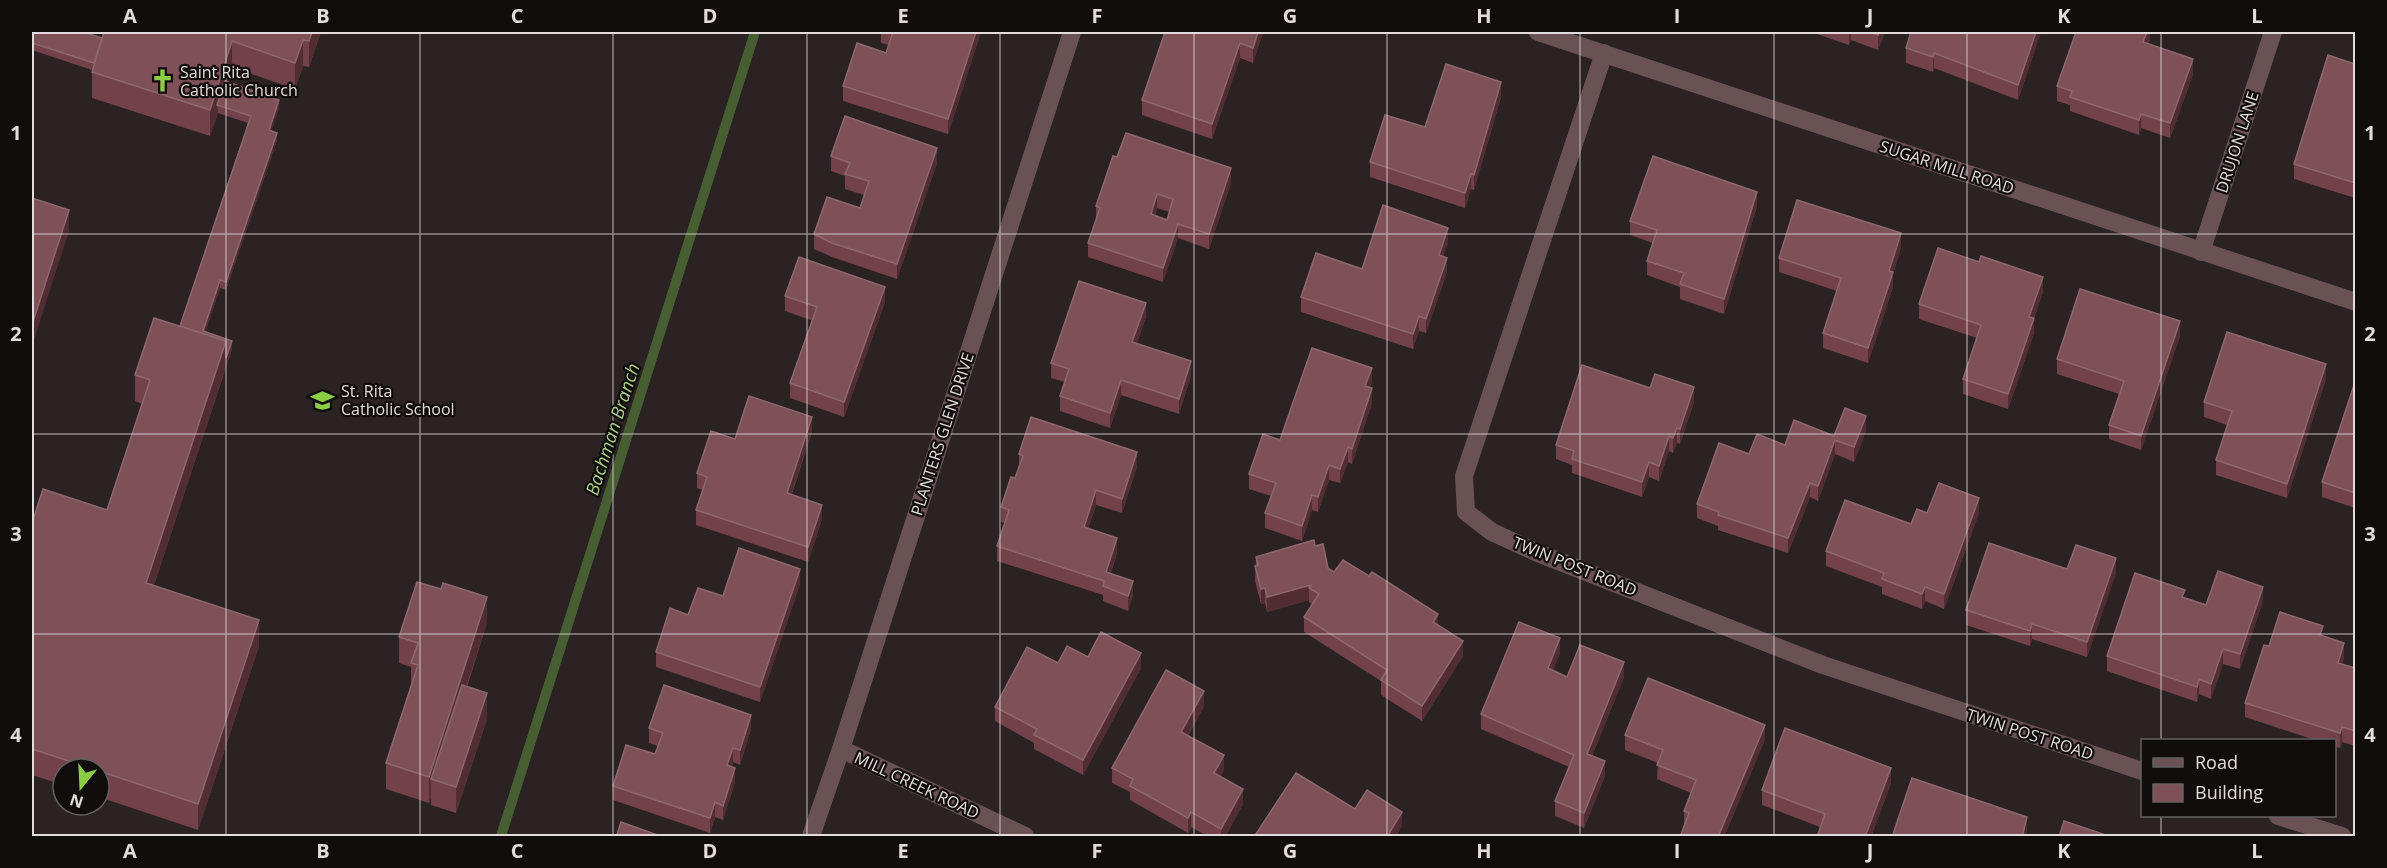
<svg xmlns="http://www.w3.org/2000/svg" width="2387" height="868" viewBox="0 0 2387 868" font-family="'Open Sans',sans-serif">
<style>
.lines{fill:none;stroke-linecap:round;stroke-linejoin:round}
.stream{stroke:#465e31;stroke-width:10}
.minor{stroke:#6a5154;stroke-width:18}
.wall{fill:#724149;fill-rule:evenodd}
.shaded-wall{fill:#512d33}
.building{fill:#7e5159;stroke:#8e676e;stroke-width:1.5;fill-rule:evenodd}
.grid{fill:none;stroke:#e2dcdd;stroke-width:1.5;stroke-opacity:0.55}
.labels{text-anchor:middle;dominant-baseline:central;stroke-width:4.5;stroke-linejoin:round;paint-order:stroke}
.poi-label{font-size:16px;fill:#e2dcdd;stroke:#110d0d;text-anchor:start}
.street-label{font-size:16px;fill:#e2dcdd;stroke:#110d0d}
.water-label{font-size:18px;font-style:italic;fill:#a8d089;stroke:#110d0d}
.neatline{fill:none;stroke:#e2dcdd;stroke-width:2}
.grid-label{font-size:20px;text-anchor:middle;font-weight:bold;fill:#e2dcdd}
</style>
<rect width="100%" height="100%" fill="#2b2223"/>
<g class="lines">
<!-- stream -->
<polyline class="stream" points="501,836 755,32"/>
<!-- minor -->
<g class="minor">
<polyline points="1538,32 2356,302"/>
<polyline points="1604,53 1464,476 1466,512 1492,532 1538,553 1823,665 2142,771"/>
<polyline points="2201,252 2273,32"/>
<polyline points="841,749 1025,836"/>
<polyline points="2278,816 2342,836"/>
<polyline points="811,836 841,749 1072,32"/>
</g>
</g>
<!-- wall -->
<g class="wall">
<polygon points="32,32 102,38 104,32 321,32 309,67 303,66 295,89 232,67 227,82 279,107 271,131 277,140 226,290 220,288 205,332 232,349 154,585 259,646 198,830 99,797 99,769 63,769 63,785 32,775 32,523 107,510 142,404 135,401 135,375 180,326 248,123 218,113 210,136 92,98 92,70 32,50"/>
<polygon points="881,32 981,32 948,134 843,101 843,86 886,53 889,45 881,43"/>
<polygon points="1165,32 1263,32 1253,63 1240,58 1212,139 1142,115 1142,100"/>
<polygon points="1811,32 1885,32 1878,50 1851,40 1849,45"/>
<polygon points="2041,32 2018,100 1934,68 1933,72 1906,63 1906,48"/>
<polygon points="2150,32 2150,40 2148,44 2193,74 2170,138 2141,128 2139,135 2070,111 2070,105 2057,101 2057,86"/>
<polygon points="2355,64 2355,198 2294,179 2294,164"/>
<polygon points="1501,97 1474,190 1471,189 1465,208 1370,177 1370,162 1425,127"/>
<polygon points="831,156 937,163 897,279 832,257 814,249 814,234 860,208 864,195 845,189 845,176 831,171"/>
<path d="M1113,156L1231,183L1209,249L1178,238L1163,282L1088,257V243L1096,219V206ZM1157,208L1169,212L1167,220L1155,216Z"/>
<polygon points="1757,206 1724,314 1680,299 1680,287 1647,275 1647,261 1653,243 1630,235 1630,221"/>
<polygon points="1448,243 1443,256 1447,272 1426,333 1419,331 1413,349 1301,312 1301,297 1362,269"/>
<polygon points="1901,248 1893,274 1893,287 1868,363 1823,348 1823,333 1837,291 1779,272 1779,258"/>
<polygon points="2043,292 2034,318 2034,333 2008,409 1963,394 1963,379 1977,338 1919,319 1919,304"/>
<polygon points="785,296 885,302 844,417 790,398 790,383 813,321 785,311"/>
<polygon points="1146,317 1137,343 1191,376 1179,414 1121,395 1110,428 1060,411 1060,396 1065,382 1051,378 1051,363"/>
<polygon points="2180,336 2141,450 2109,439 2109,425 2119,394 2057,374 2057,359"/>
<polygon points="2326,379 2287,498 2216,475 2216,460 2227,425 2204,417 2204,402"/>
<polygon points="2355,382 2355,508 2322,497 2322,482"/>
<polygon points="1372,383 1370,387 1372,403 1352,464 1348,462 1340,483 1329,480 1318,512 1312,510 1302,541 1265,528 1265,513 1271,496 1249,489 1249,474 1280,440"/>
<polygon points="1694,402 1680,444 1677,443 1673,453 1669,451 1659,481 1649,477 1642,497 1572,473 1572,465 1556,459 1556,445"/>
<polygon points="1866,431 1854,462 1835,454 1818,501 1810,497 1788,553 1718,530 1718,526 1697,518 1697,504 1785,445"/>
<polygon points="812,432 792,494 822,519 808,562 696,525 696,510 702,490 697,488 697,473 735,439"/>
<polygon points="1019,454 1137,466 1122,513 1096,505 1088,529 1117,553 1111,573 1133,595 1128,611 1103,601 1103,595 997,561 997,546 1005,523 1001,522 1001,507 1015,478 1019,468"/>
<polygon points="1927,513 1979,513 1944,609 1925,601 1922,609 1882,594 1882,587 1826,566 1826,551 1911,524"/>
<polygon points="1315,546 1328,568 1438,625 1463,656 1422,721 1381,695 1381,681 1304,632 1304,617 1313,605 1309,602 1309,600 1267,612 1265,603 1261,604 1255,581 1256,557"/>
<polygon points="2067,569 2116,573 2087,657 2032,639 2030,646 1966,625 1966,610"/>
<polygon points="800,584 760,702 656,667 656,652 688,615 723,596"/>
<polygon points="2185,598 2206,605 2263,601 2240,669 2223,664 2211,699 2199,694 2197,702 2107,671 2107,656"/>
<polygon points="487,623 467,687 487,719 456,813 431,805 431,797 429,803 386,789 386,763 411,685 411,667 399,663 399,637"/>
<polygon points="2323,636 2344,658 2342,664 2355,668 2355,665 2355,746 2342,742 2340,748 2334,746 2334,741 2318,741 2245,717 2245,703 2269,646"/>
<polygon points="1560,653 1553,670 1567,677 1624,677 1592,756 1605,776 1584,828 1555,816 1555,801 1569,767 1481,729 1481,714"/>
<polygon points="1058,663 1141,668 1083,775 1034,749 1034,743 995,721 995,707"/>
<polygon points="1204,706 1188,736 1224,770 1220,777 1243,804 1225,837 1209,837 1191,827 1188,833 1130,800 1130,792 1112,783 1112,768"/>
<polygon points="649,728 751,729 740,765 733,762 732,767 735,782 723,820 715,817 710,833 613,800 613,786 655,754 658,746 649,743"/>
<polygon points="1625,735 1765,739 1724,837 1680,837 1684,826 1684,811 1691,793 1657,779 1658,763 1625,750"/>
<polygon points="1891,783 1871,837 1817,837 1820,827 1762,805 1762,790"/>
</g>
<!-- shaded-wall -->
<g class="shaded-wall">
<polygon points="312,32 321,32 309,67 309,41"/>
<polygon points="976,32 981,32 948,134 948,119"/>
<polygon points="1258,32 1263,32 1253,63 1253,48"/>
<polygon points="1849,32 1851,32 1851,40 1849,45"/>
<polygon points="1880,32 1885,32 1878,50 1878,35"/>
<polygon points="2036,32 2041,32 2018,100 2018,85"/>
<polygon points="2147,32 2150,32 2150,40 2143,57 2143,42"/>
<polygon points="303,40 303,66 295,89 295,63"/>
<polygon points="232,41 232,67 220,106 217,105 218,113 210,136 210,110"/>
<polygon points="1240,43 1240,58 1212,139 1212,124"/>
<polygon points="1934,53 1934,68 1933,72 1933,57"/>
<polygon points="2193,59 2193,74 2170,138 2170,123"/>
<polygon points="1501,82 1501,97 1474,190 1474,175"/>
<polygon points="279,100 279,107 269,138 269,130"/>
<polygon points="2141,114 2141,128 2139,135 2139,120"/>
<polygon points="277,133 277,140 226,290 226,282"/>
<polygon points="937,148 937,163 897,279 897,264"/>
<polygon points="1231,168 1231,183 1209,249 1209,234"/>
<polygon points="1471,174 1471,189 1465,208 1465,193"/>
<polygon points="1757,192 1757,206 1724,314 1724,299"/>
<polygon points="1157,194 1157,208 1151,229 1151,214"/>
<polygon points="69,210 69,231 32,346 32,325"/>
<polygon points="1178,224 1178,238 1163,282 1163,268"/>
<polygon points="1448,228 1448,243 1439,270 1439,255"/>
<polygon points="1901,233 1901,248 1893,274 1893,287 1868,363 1868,348 1889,271"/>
<polygon points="1447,258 1447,272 1426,333 1426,319"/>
<polygon points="2043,277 2043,292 2029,331 2029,317"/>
<polygon points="220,280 220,288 203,339 203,331"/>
<polygon points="885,287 885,302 844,417 844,402"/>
<polygon points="1146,303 1146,317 1132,356 1132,342"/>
<polygon points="1419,316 1419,331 1413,349 1413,334"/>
<polygon points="2034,318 2034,333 2008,409 2008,394"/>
<polygon points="2180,321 2180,336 2141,450 2141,436"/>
<polygon points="226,341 232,341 232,349 146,609 146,583"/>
<polygon points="1191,361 1191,376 1179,414 1179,399"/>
<polygon points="2326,364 2326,379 2287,498 2287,484"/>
<polygon points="1372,368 1372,383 1365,401 1365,386"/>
<polygon points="1121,380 1121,395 1110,428 1110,413"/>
<polygon points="1694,387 1694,402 1680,444 1680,429"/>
<polygon points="1372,388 1372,403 1352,464 1352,449"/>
<polygon points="1866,416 1866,431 1854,462 1854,447"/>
<polygon points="812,417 812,432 787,507 787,493"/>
<polygon points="1677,428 1677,443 1673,453 1673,438"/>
<polygon points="1669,436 1669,451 1659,481 1659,466"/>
<polygon points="1835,440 1835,454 1818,501 1818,486"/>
<polygon points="1348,447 1348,462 1340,483 1340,469"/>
<polygon points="1137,452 1137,466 1122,513 1122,499"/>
<polygon points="1649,462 1649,477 1642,497 1642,482"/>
<polygon points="1329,465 1329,480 1318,512 1318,497"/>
<polygon points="1810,483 1810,497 1788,553 1788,538"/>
<polygon points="1096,490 1096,505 1084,542 1084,527"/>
<polygon points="1312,495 1312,510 1302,541 1302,526"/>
<polygon points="1979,498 1979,513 1944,609 1944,594"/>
<polygon points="822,505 822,519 808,562 808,547"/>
<polygon points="1117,538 1117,553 1106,587 1106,572"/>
<polygon points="2116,558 2116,573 2087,657 2087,642"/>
<polygon points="800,569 800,584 760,702 760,687"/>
<polygon points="1133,581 1133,595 1128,611 1128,596"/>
<polygon points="1311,585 1309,588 1309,600 1267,612 1267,597"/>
<polygon points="1925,587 1925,601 1922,609 1922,594"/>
<polygon points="2263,587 2263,601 2240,669 2240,654"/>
<polygon points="1265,588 1265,603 1261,604 1261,589"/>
<polygon points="487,597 487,623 436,780 431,779 431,797 429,803 429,777"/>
<polygon points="1438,614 1438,629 1433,622"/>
<polygon points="259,620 259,646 198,830 198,804"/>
<polygon points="2032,624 2032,639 2030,646 2030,631"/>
<polygon points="1560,638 1560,653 1548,683 1548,668"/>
<polygon points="1463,641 1463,656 1422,721 1422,706"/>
<polygon points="2344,643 2344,658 2338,677 2338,663"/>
<polygon points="2223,649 2223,664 2211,699 2211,684"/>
<polygon points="1141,653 1141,668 1083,775 1083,760"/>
<polygon points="1624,662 1624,677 1587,768 1587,754"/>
<polygon points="2199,679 2199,694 2197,702 2197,687"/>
<polygon points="1204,691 1204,706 1181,747 1181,732"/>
<polygon points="487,693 487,719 456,813 456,787"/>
<polygon points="751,715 751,729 740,765 740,750"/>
<polygon points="1765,725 1765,739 1724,837 1718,837"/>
<polygon points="2342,727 2342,742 2340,748 2340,733"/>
<polygon points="733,748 733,762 727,780 727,765"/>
<polygon points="1224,755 1224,770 1214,788 1214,773"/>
<polygon points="1605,761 1605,776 1584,828 1584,813"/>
<polygon points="735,768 735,782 723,820 723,806"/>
<polygon points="1891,768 1891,783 1871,837 1865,837"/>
<polygon points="1243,789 1243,804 1225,837 1221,837 1221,829"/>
<polygon points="715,802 715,817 710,833 710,818"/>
<polygon points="1191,812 1191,827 1188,833 1188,818"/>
<polygon points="1402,812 1402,826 1396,837 1387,837"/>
<polygon points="2027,817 2027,832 2026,837 2022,837"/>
</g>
<!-- building -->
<g class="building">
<polygon points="32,32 83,32 102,38 94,63 32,43"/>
<polygon points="104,32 312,32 309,41 303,40 295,63 232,41 210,110 92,72"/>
<polygon points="892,32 976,32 948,119 843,86 857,43 886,53 893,32"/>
<polygon points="1165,32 1258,32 1253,48 1240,43 1212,124 1142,100"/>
<polygon points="1869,32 1880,32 1878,35"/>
<polygon points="1911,32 2036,32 2018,85 1934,53 1933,57 1906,48"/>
<polygon points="2076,32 2147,32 2143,42 2193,59 2170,123 2141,114 2139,120 2070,97 2072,91 2057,86"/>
<polygon points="2328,55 2355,64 2355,183 2294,164"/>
<polygon points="1446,64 1501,82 1474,175 1471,174 1465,193 1370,162 1385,115 1425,127"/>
<polygon points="225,81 279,100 269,130 277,133 226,282 220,280 203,331 232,341 226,358 226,341 180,326 251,116 217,105"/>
<polygon points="845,116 937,148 897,264 832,243 814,234 827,197 860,208 869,181 845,174 850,163 831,156"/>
<path d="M1126,133L1231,168L1209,234L1178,224L1163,268L1088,243L1100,208L1096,206L1113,156L1117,157ZM1157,194L1173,199L1167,220L1151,214Z"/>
<polygon points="1653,156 1757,192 1724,299 1680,284 1684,273 1647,261 1657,230 1630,221"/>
<polygon points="32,198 69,210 32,325"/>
<polygon points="1797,200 1901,233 1889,271 1893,272 1868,348 1823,333 1841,278 1779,258"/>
<polygon points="1383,205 1448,228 1439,255 1447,258 1426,319 1419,316 1413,334 1301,297 1316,253 1362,269"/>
<polygon points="1938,248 1979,262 1981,256 2043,277 2029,317 2034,318 2008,394 1963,379 1981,325 1919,304"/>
<polygon points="799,257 885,287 844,402 790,383 817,307 785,296"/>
<polygon points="1079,281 1146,303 1132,342 1191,361 1179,399 1121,380 1110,413 1060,396 1069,369 1051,363"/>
<polygon points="2080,289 2180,321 2141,436 2109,425 2124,381 2057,359"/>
<polygon points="154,318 226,341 146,583 259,620 198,804 99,771 99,769 93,769 32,749 32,523 43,489 107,510 150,380 135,375"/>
<polygon points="2227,332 2326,364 2287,484 2216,460 2232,411 2204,402"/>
<polygon points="1312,348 1372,368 1365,386 1372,388 1352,449 1348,447 1340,469 1329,465 1318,497 1312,495 1302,526 1265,513 1276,483 1249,474 1263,434 1280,440"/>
<polygon points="1582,365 1650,388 1655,374 1694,387 1680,429 1677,428 1673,438 1669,436 1659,466 1649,462 1642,482 1572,459 1574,451 1556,445"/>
<polygon points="2355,382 2355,493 2322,482"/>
<polygon points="749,396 812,417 787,493 822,505 808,547 696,510 707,477 697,473 711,431 735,439"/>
<polygon points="1845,408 1866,416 1854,447 1835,440 1818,486 1810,483 1788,538 1718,515 1719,512 1697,504 1719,443 1749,454 1757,434 1785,445 1794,420 1834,436"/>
<polygon points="1031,417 1137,452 1122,499 1096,490 1084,527 1117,538 1106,572 1133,581 1128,596 1103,586 1104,581 997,546 1009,510 1001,507 1011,477 1015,478 1023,456 1019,454"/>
<polygon points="1939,483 1979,498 1944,594 1925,587 1922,594 1882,579 1884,573 1826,551 1845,500 1911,524 1917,509 1927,513"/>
<polygon points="1314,540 1315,546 1323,544 1328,568 1334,572 1343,560 1369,576 1372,572 1438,614 1433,622 1463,641 1422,706 1381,680 1387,670 1304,617 1319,594 1309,588 1311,585 1267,597 1265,588 1261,589 1255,566 1258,565 1256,557"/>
<polygon points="1989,543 2067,569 2076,545 2116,558 2087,642 2032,624 2030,631 1966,610"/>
<polygon points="739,548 800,569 760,687 656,652 670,608 688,615 698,588 723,596"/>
<polygon points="2218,571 2263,587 2240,654 2223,649 2211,684 2199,679 2197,687 2107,656 2135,573 2185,590 2182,597 2206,605"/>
<polygon points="417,582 441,589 443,583 487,597 429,777 386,763 418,665 411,663 418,643 399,637"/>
<polygon points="2280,612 2323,626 2320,635 2344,643 2338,663 2355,668 2355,665 2355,731 2342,727 2340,733 2245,703 2264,645 2269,646"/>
<polygon points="1519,622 1560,638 1548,668 1567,677 1580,645 1624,662 1587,754 1605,761 1584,813 1555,801 1574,755 1481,714"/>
<polygon points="1101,632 1141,653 1083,760 1034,735 1037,729 995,707 1027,647 1058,663 1067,646 1088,657"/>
<polygon points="1166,670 1204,691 1181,732 1224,755 1214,773 1243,789 1221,829 1191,812 1188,818 1130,786 1133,779 1112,768"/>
<polygon points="1648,678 1765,725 1718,837 1680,837 1689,813 1684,811 1696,780 1657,765 1663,750 1625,735"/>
<polygon points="462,685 487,693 456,787 431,779"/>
<polygon points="664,685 751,715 740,750 733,748 727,765 735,768 723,806 715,802 710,818 613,786 626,745 655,754 663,733 649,728"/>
<polygon points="1785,728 1891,768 1865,837 1817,837 1825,814 1762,790"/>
<polygon points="1296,773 1355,809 1367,790 1402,812 1387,837 1254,837"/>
<polygon points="1912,778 2027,817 2022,837 1892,837"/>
<polygon points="2064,821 2103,834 2103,837 2059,837"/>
<polygon points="621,822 663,837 616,837"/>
</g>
<!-- grid -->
<path class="grid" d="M226,32V836M420,32V836M613,32V836M807,32V836M1000,32V836M1194,32V836M1387,32V836M1580,32V836M1774,32V836M1967,32V836M2161,32V740M32,234H2356M32,434H2356M32,634H2356M2161,816V836"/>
<!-- icons -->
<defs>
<symbol id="church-bare" viewBox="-9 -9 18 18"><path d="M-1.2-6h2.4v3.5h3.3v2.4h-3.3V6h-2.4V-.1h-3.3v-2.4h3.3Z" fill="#8bce46" stroke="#110d0d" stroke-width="2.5" paint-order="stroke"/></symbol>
<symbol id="school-bare" viewBox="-9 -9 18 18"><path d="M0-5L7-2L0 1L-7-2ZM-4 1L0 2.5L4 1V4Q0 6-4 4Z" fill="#8bce46" stroke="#110d0d" stroke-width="2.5" paint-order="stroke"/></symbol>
</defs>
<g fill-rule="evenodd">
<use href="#church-bare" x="146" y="64" width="33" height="33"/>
<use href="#school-bare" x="306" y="384" width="33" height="33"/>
</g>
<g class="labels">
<!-- poi labels -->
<g class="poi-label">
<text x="180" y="72">Saint Rita<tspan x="180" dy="18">Catholic Church</tspan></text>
<text x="341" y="391">St. Rita<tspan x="341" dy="18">Catholic School</tspan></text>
</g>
<!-- street labels -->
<g class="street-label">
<text transform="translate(2237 142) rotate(-72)">DRUJON LANE</text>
<text transform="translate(1947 167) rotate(18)">SUGAR MILL ROAD</text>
<text transform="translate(942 434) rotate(-72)">PLANTERS GLEN DRIVE</text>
<text transform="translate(1575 566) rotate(22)">TWIN POST ROAD</text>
<text transform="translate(2030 734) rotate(18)">TWIN POST ROAD</text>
<text transform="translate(917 785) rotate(25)">MILL CREEK ROAD</text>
</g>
<!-- water labels -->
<g class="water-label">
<text transform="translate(612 429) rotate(-72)">Bachman Branch</text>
</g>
</g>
<!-- border -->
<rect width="2387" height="868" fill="none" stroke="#110d0d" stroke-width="66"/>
<!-- legend -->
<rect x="2141" y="739" width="195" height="78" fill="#110d0d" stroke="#656060" stroke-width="1.5"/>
<rect x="2153" y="758" width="30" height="9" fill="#6a5154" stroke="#656060" stroke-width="1.5"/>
<text x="2195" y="769" font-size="18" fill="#e2dcdd">Road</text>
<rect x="2153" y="784" width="30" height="18" fill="#7e5159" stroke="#656060" stroke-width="1.5"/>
<text x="2195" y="799" font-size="18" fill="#e2dcdd">Building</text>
<!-- north arrow -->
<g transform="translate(81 787) rotate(198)"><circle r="28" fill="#110d0d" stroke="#656060" stroke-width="1.5"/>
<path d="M0-4.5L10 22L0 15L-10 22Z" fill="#8bce46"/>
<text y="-9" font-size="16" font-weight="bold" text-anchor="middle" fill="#e2dcdd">N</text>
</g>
<rect x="33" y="33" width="2321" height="802" class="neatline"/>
<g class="grid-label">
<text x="130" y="23">A</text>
<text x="323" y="23">B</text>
<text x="517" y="23">C</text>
<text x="710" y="23">D</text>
<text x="903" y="23">E</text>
<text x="1097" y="23">F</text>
<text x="1290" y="23">G</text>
<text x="1484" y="23">H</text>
<text x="1677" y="23">I</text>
<text x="1870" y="23">J</text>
<text x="2064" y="23">K</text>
<text x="2257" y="23">L</text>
<text x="16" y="140">1</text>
<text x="2370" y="140">1</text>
<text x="16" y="341">2</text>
<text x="2370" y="341">2</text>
<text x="16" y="541">3</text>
<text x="2370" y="541">3</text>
<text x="16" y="742">4</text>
<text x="2370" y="742">4</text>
<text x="130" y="858">A</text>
<text x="323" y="858">B</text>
<text x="517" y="858">C</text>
<text x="710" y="858">D</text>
<text x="903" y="858">E</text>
<text x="1097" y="858">F</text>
<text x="1290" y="858">G</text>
<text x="1484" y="858">H</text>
<text x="1677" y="858">I</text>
<text x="1870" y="858">J</text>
<text x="2064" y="858">K</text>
<text x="2257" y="858">L</text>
</g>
</svg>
